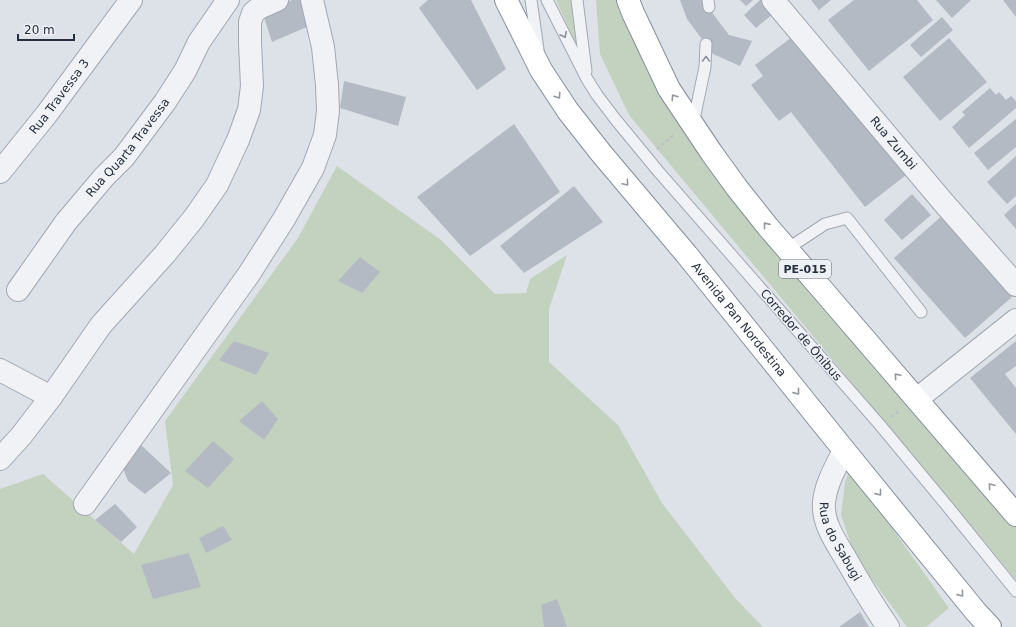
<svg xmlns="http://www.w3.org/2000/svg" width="1016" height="627" viewBox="0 0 1016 627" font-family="'DejaVu Sans',sans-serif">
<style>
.green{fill:#c3d2be}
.building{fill:#b4bac4}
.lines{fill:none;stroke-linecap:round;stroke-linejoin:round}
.service-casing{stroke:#a2a8b2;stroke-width:13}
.minor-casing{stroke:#a2a8b2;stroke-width:24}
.tertiary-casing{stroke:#a2a8b2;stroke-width:24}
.trunk-casing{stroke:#848e9f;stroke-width:24}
.path{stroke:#bbbfc6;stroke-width:2.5;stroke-dasharray:3 3;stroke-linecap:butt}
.service{stroke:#f0f2f6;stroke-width:11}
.minor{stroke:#f0f2f6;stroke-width:22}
.tertiary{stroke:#f0f2f6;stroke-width:22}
.trunk{stroke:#fff;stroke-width:22}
.oneway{stroke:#8b909a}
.oneway2{stroke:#92979f}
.labels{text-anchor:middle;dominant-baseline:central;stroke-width:3;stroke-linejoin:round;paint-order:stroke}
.shield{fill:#edf0f5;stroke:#626976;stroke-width:1}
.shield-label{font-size:11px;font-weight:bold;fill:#262f3f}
.street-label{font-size:12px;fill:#262f3f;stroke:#edf0f5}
</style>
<rect width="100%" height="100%" fill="#dde1e8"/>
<!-- green -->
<g class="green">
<polygon points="556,0 572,0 577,46"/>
<polygon points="596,0 621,0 645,62 1016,521 1016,580 629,115 600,54"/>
<polygon points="337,166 441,240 495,294 526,293 530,279 567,255 549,309 549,362 618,425 662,503 735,598 763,627 0,627 0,489 43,474 134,554 173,485 165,421 298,238"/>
<polygon points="850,469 949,608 926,627 907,627 855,556 841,515 845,482"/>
</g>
<!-- building -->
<g class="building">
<polygon points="292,0 302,0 309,26 272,42 263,14"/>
<polygon points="428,0 471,0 506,69 477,90 419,8"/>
<polygon points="680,0 705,0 713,14 729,35 752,41 740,66 713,54 687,19"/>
<polygon points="740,0 753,0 746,6"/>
<polygon points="760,0 763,0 774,13 756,28 744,15"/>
<polygon points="811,0 831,0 819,10"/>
<polygon points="854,0 917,0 933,20 869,71 828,20"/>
<polygon points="936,0 971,0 952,18"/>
<polygon points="1003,0 1016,0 1016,17"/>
<polygon points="942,17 953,30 921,57 910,45"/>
<polygon points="796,34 906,175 865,207 791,112 779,121 751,85 763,76 755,65"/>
<polygon points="949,38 987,82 940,121 903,77"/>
<polygon points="344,81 406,97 398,126 340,108"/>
<polygon points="990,88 996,95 999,92 1006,100 1011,96 1016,101 1016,108 969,148 952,127 965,115 962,112"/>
<polygon points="1016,119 1016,147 988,170 974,153"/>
<polygon points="514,124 560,192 470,256 417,197"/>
<polygon points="1016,156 1016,196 1007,204 987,182"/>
<polygon points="574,186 603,222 524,273 500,246"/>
<polygon points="912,194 931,215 902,240 884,220"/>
<polygon points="1016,204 1016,229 1004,215"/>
<polygon points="944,214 972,247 969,249 1012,297 965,338 894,258"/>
<polygon points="360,257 380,272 362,293 338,281"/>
<polygon points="234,341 269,353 256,375 219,360"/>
<polygon points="1016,341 1016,366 1005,374 1016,388 1016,434 970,378"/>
<polygon points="262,401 278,419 264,440 239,421"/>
<polygon points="213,441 234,459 208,488 185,471"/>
<polygon points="141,445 171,473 145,494 128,481 123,468"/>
<polygon points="115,504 137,527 121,542 95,520"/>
<polygon points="223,526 232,540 206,553 199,538"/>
<polygon points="189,553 201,587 153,599 141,565"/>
<polygon points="557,599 567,627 544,627 541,605"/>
<polygon points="860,612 869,627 839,627"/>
</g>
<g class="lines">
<defs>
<g id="service">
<polyline points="531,0 538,49"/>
<polyline points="547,0 587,79 597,95 616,120 658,171 880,425 948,507 1016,591"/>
<polyline points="577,0 586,71"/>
<polyline points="708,0 709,7"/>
<polyline points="693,124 705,67 706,44"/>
<polyline points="787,249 825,224 847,218 921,312"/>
</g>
<g id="minor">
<path id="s1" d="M773,0L943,202L1016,285"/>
<path id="s2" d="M0,172L46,115L131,0"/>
<path id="s3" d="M18,290L66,222L104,177L124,157L165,102L185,71L199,42L228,0"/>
<polyline points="0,370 51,397"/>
<polyline points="917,399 1016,320"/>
<polyline points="0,459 21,436 51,397 101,325 165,254 194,218 217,185 238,140 249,110 252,86 250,43 250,22 253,13 259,8 277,0"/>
<polyline points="85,504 249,274 284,219 313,168 325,135 328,111 327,85 323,47 312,0"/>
</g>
<g id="tertiary">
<path id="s4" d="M844,450C836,467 826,483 824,502C822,523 836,542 846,559C859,582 873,605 888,627"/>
</g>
<g id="trunk">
<path id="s5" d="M506,0L541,70L568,111L601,153L687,255L844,450L976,612L990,627"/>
<polyline points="628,0 633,13 669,89 711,152 737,188 768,227 820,287 1016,515"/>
</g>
</defs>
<!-- service casing -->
<use href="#service" class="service-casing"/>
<!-- minor casing -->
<use href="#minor" class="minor-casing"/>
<!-- tertiary casing -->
<use href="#tertiary" class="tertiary-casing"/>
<!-- trunk casing -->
<use href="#trunk" class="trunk-casing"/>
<!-- path -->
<g class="path">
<polyline points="657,149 675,134"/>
<polyline points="891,417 900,410"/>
</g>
<!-- service -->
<use href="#service" class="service"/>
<!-- minor -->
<use href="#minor" class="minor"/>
<!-- tertiary -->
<use href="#tertiary" class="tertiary"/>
<!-- trunk -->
<use href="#trunk" class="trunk"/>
</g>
<!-- one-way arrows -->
<defs><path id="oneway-chevron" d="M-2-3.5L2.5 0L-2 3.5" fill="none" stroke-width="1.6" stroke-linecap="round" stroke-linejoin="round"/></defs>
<g class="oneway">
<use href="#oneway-chevron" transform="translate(564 35) rotate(63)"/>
<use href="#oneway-chevron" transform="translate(706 59) rotate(-90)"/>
</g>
<g class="oneway2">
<use href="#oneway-chevron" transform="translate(558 96) rotate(56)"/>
<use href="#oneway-chevron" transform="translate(674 97) rotate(-124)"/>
<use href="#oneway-chevron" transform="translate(626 183) rotate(50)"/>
<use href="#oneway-chevron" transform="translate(766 225) rotate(-129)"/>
<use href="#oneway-chevron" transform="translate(897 376) rotate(-131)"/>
<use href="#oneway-chevron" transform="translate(797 392) rotate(51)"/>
<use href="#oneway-chevron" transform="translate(991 486) rotate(-130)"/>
<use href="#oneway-chevron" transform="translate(879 493) rotate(51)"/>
<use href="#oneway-chevron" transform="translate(961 594) rotate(51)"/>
</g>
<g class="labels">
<!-- shield labels -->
<rect class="shield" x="779" y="260" width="52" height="18" rx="3"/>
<g class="shield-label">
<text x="805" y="269">PE-015</text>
</g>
<!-- street labels -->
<g class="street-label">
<text stroke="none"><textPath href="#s2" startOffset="96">Rua Travessa 3</textPath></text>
<text stroke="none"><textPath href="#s1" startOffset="187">Rua Zumbi</textPath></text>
<text stroke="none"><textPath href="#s3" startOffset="180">Rua Quarta Travessa</textPath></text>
<text stroke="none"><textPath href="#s5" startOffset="397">Avenida Pan Nordestina</textPath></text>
<text transform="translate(801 335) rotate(49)">Corredor de Ônibus</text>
<text stroke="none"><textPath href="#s4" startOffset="99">Rua do Sabugi</textPath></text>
</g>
</g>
<!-- scale -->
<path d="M18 34v6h56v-6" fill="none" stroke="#262f3f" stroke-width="2"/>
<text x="24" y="34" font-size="12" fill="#262f3f" stroke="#edf0f5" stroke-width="3" paint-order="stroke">20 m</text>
</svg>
